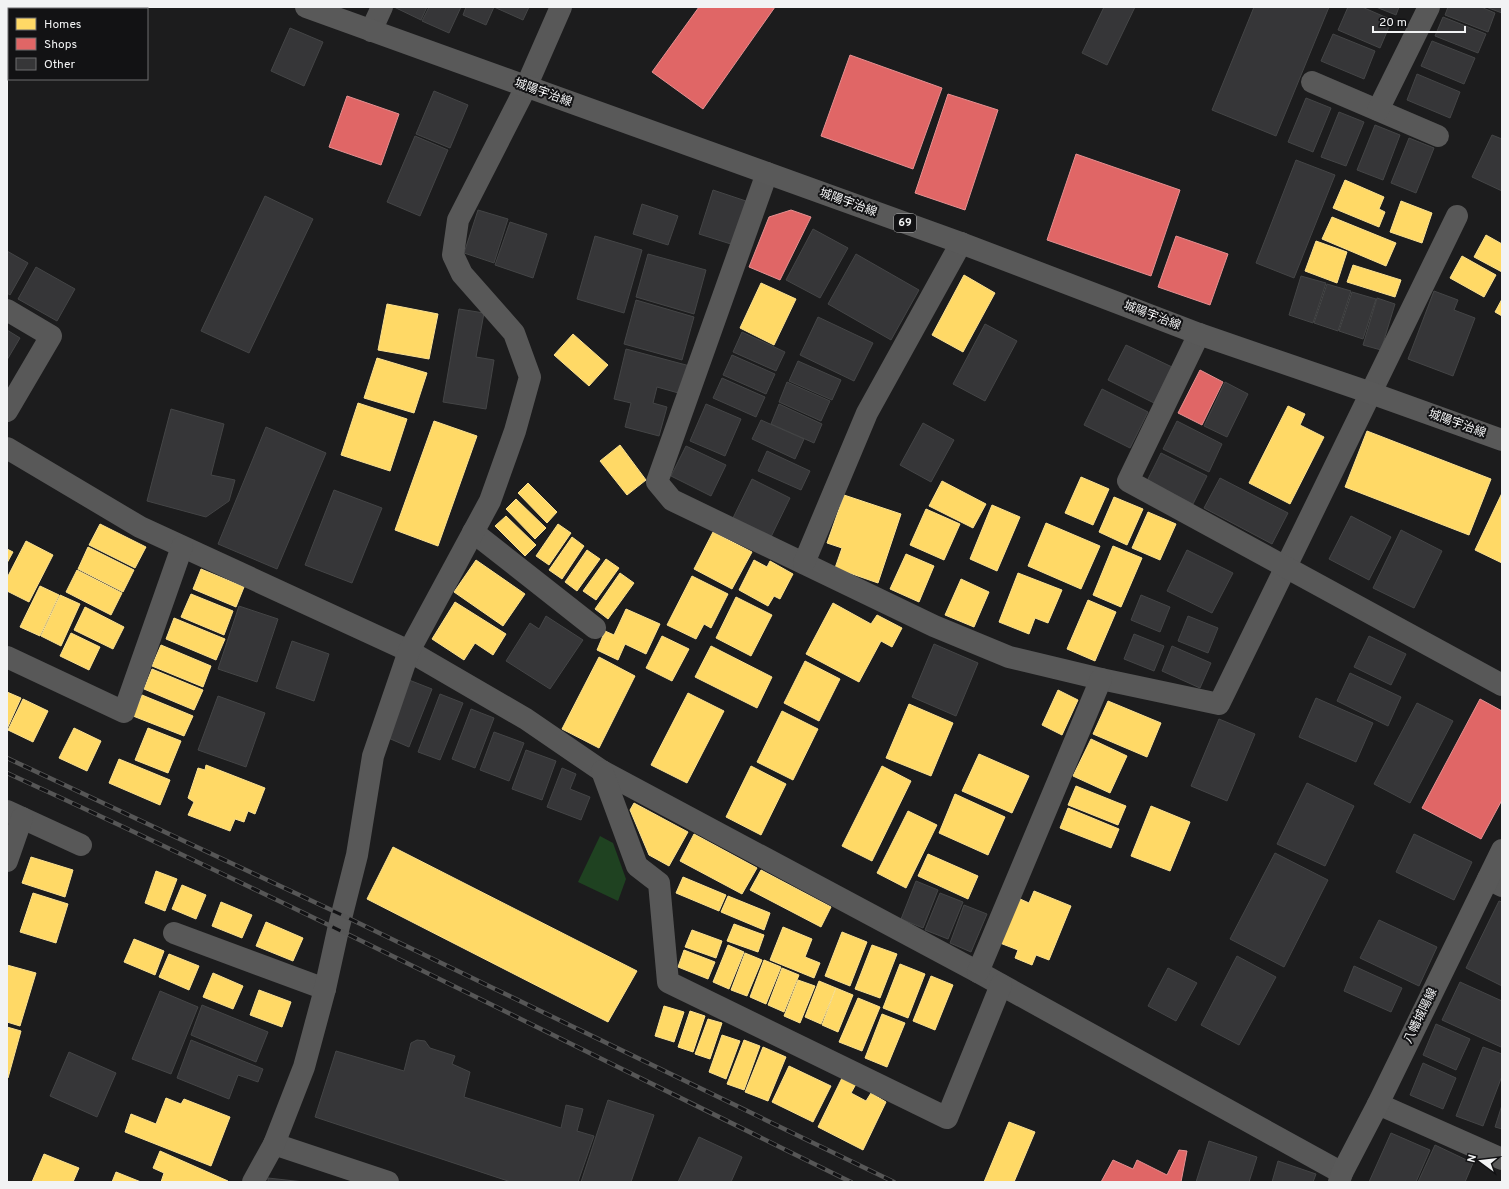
<svg xmlns="http://www.w3.org/2000/svg" width="1509" height="1189" viewBox="0 0 1509 1189" font-family="Overpass,'Noto Sans JP',sans-serif">
<style>
.green{fill:#1f4221}
.homes{fill:#ffd966;stroke:#fbe191}
.shops{fill:#e06666;stroke:#e59091}
.building{fill:#363638;stroke:#444546}
.lines{fill:none;stroke-linecap:round;stroke-linejoin:round}
.minor{stroke:#585858;stroke-width:22}
.major{stroke:#595959;stroke-width:22}
.rail-casing{stroke:#565656;stroke-width:4.5}
.rail{stroke:#121214;stroke-width:3;stroke-dasharray:9;stroke-linecap:butt}
.labels{text-anchor:middle;dominant-baseline:central;stroke-width:4;stroke-linejoin:round;paint-order:stroke}
.shield{fill:#121214;stroke:#afb0b1;stroke-width:1}
.shield-label{font-size:11px;font-weight:bold;fill:#f2f3f4}
.street-label{font-size:12px;fill:#f2f3f4;stroke:#121214}
</style>
<rect width="100%" height="100%" fill="#1c1c1d"/>
<!-- green -->
<polygon class="green" points="600,836 613,843 626,879 618,901 578,882"/>
<!-- homes -->
<g class="homes">
<polygon points="1345,180 1384,197 1379,209 1385,212 1379,227 1333,208"/>
<polygon points="1401,201 1432,213 1422,243 1390,232"/>
<polygon points="1332,217 1396,243 1386,266 1322,239"/>
<polygon points="1486,235 1502,244 1502,272 1474,257"/>
<polygon points="1316,241 1347,252 1337,283 1305,271"/>
<polygon points="1462,256 1496,275 1484,297 1450,278"/>
<polygon points="1353,265 1401,280 1395,297 1347,282"/>
<polygon points="964,275 995,293 963,352 932,335"/>
<polygon points="761,283 796,299 774,345 740,328"/>
<polygon points="1502,299 1502,316 1495,312"/>
<polygon points="387,304 438,314 429,359 378,350"/>
<polygon points="573,334 608,365 589,386 554,355"/>
<polygon points="377,358 427,373 414,413 364,398"/>
<polygon points="358,403 407,419 390,471 341,455"/>
<polygon points="1288,406 1305,414 1300,425 1324,437 1290,504 1249,483"/>
<polygon points="434,421 477,436 438,546 395,530"/>
<polygon points="1367,431 1491,479 1469,535 1345,487"/>
<polygon points="620,445 646,480 627,495 600,461"/>
<polygon points="1081,477 1109,489 1093,525 1065,513"/>
<polygon points="942,481 986,504 973,528 929,506"/>
<polygon points="528,483 557,512 547,523 518,493"/>
<polygon points="1502,493 1502,563 1475,550"/>
<polygon points="844,495 901,514 878,583 835,568 842,548 827,543"/>
<polygon points="1114,497 1143,509 1127,545 1099,532"/>
<polygon points="516,499 546,528 535,539 506,509"/>
<polygon points="992,505 1020,517 997,571 970,559"/>
<polygon points="926,509 960,524 944,560 910,545"/>
<polygon points="1148,512 1176,524 1160,560 1132,548"/>
<polygon points="506,516 536,545 525,556 495,526"/>
<polygon points="1046,523 1100,546 1081,589 1028,566"/>
<polygon points="100,524 146,547 135,568 89,545"/>
<polygon points="558,524 571,533 549,565 536,556"/>
<polygon points="713,532 752,552 732,589 694,569"/>
<polygon points="572,537 584,546 562,579 549,570"/>
<polygon points="26,541 53,555 29,602 7,591 7,578"/>
<polygon points="1113,546 1142,558 1121,607 1093,595"/>
<polygon points="88,547 134,570 123,592 78,569"/>
<polygon points="7,549 13,552 7,563"/>
<polygon points="587,550 600,559 577,591 565,582"/>
<polygon points="906,554 934,566 919,602 890,589"/>
<polygon points="606,559 619,568 596,600 583,591"/>
<polygon points="476,560 525,594 503,626 454,592"/>
<polygon points="754,560 767,567 770,561 793,574 780,599 774,596 768,606 739,590"/>
<polygon points="201,569 244,587 236,607 193,589"/>
<polygon points="77,570 122,593 111,615 66,592"/>
<polygon points="620,573 634,583 608,619 595,609"/>
<polygon points="1018,573 1062,590 1048,623 1035,618 1029,634 999,622"/>
<polygon points="692,576 728,594 711,628 704,624 696,639 667,625"/>
<polygon points="961,579 989,592 974,627 945,615"/>
<polygon points="40,586 59,595 40,636 20,627"/>
<polygon points="191,594 233,611 224,635 181,617"/>
<polygon points="60,595 80,604 61,646 41,636"/>
<polygon points="736,597 772,615 751,656 716,638"/>
<polygon points="1088,600 1116,612 1095,661 1067,649"/>
<polygon points="455,602 506,634 493,655 475,643 464,660 432,639"/>
<polygon points="833,603 871,624 877,615 902,628 892,647 881,641 859,682 806,654"/>
<polygon points="85,607 124,627 113,649 74,630"/>
<polygon points="626,609 660,624 646,654 625,644 618,660 597,650 605,631 614,635"/>
<polygon points="174,618 225,639 216,660 166,639"/>
<polygon points="71,633 100,647 89,670 60,656"/>
<polygon points="662,636 689,649 672,681 646,668"/>
<polygon points="161,645 211,666 203,687 152,666"/>
<polygon points="711,646 772,677 757,708 695,677"/>
<polygon points="599,657 635,676 599,748 562,729"/>
<polygon points="805,661 840,679 819,721 784,703"/>
<polygon points="152,669 203,690 194,710 144,689"/>
<polygon points="1058,690 1078,700 1062,735 1042,725"/>
<polygon points="7,692 21,698 7,729"/>
<polygon points="688,693 724,711 687,783 651,765"/>
<polygon points="142,695 193,716 184,736 133,716"/>
<polygon points="23,699 48,711 33,742 8,730"/>
<polygon points="1108,701 1161,723 1147,757 1093,734"/>
<polygon points="909,704 953,723 931,776 886,758"/>
<polygon points="782,711 818,729 793,780 757,762"/>
<polygon points="74,728 101,741 87,771 59,758"/>
<polygon points="148,728 181,741 168,773 135,760"/>
<polygon points="1091,739 1127,756 1110,793 1073,776"/>
<polygon points="979,754 1029,776 1012,813 962,791"/>
<polygon points="119,759 170,780 160,805 109,783"/>
<polygon points="206,765 265,788 255,814 248,811 244,822 235,819 230,831 188,815 194,802 188,798 198,768 205,770"/>
<polygon points="751,766 786,784 761,835 726,817"/>
<polygon points="882,766 911,781 872,861 842,846"/>
<polygon points="1076,786 1126,806 1118,825 1068,805"/>
<polygon points="955,794 1005,817 988,855 939,833"/>
<polygon points="634,803 688,832 669,866 649,855 630,810"/>
<polygon points="1151,806 1190,822 1170,871 1131,856"/>
<polygon points="1068,808 1119,829 1111,848 1060,828"/>
<polygon points="908,811 937,825 906,888 877,873"/>
<polygon points="694,834 757,868 742,894 680,861"/>
<polygon points="393,847 637,971 608,1022 367,899"/>
<polygon points="928,854 978,876 968,899 918,876"/>
<polygon points="31,857 73,870 65,897 22,883"/>
<polygon points="761,870 831,907 821,927 750,890"/>
<polygon points="156,871 177,879 165,911 145,903"/>
<polygon points="683,877 726,895 719,911 676,893"/>
<polygon points="182,885 206,895 196,919 172,909"/>
<polygon points="1034,891 1071,906 1049,960 1036,955 1032,965 1015,958 1018,950 1000,943 1018,898 1029,903"/>
<polygon points="33,893 68,904 56,943 20,932"/>
<polygon points="728,896 770,913 764,930 721,912"/>
<polygon points="221,902 252,915 242,938 212,926"/>
<polygon points="266,922 303,938 293,961 256,946"/>
<polygon points="734,924 764,935 758,952 727,941"/>
<polygon points="783,927 812,939 805,957 820,963 814,978 770,960"/>
<polygon points="692,930 722,941 716,958 685,947"/>
<polygon points="842,932 867,942 850,986 825,976"/>
<polygon points="134,939 164,951 155,975 124,962"/>
<polygon points="728,945 744,952 729,989 713,982"/>
<polygon points="872,945 897,954 880,998 855,989"/>
<polygon points="684,950 715,962 708,979 678,967"/>
<polygon points="745,953 762,960 747,996 731,990"/>
<polygon points="169,954 199,966 189,990 159,977"/>
<polygon points="764,960 781,967 766,1004 750,997"/>
<polygon points="900,964 925,974 908,1018 883,1008"/>
<polygon points="7,965 36,973 20,1026 7,1022"/>
<polygon points="782,968 799,975 784,1012 768,1005"/>
<polygon points="213,973 243,986 233,1009 203,997"/>
<polygon points="931,976 953,985 935,1030 913,1021"/>
<polygon points="798,980 815,986 800,1023 784,1016"/>
<polygon points="819,981 836,988 821,1024 805,1017"/>
<polygon points="836,988 853,995 838,1032 822,1025"/>
<polygon points="259,990 291,1002 282,1027 250,1015"/>
<polygon points="858,998 880,1007 862,1051 839,1042"/>
<polygon points="664,1006 684,1012 674,1042 655,1036"/>
<polygon points="690,1011 705,1016 693,1052 678,1047"/>
<polygon points="882,1014 905,1023 887,1067 865,1058"/>
<polygon points="708,1019 722,1023 710,1059 695,1054"/>
<polygon points="7,1027 21,1031 8,1078 7,1078"/>
<polygon points="722,1035 740,1041 726,1079 709,1072"/>
<polygon points="744,1040 760,1046 744,1090 727,1084"/>
<polygon points="763,1047 786,1057 768,1101 745,1092"/>
<polygon points="789,1066 831,1086 813,1122 772,1102"/>
<polygon points="842,1078 856,1084 851,1093 866,1101 871,1093 886,1102 863,1150 818,1127"/>
<polygon points="166,1098 181,1104 184,1099 230,1117 211,1166 125,1132 131,1114 156,1124"/>
<polygon points="1009,1122 1035,1132 1014,1182 984,1182"/>
<polygon points="160,1151 228,1181 227,1182 161,1182 164,1173 153,1168"/>
<polygon points="44,1154 79,1168 73,1182 32,1182"/>
<polygon points="116,1172 141,1182 112,1182"/>
</g>
<!-- shops -->
<g class="shops">
<polygon points="699,7 775,7 703,109 652,72"/>
<polygon points="850,55 942,88 913,169 821,136"/>
<polygon points="948,94 998,110 965,210 915,193"/>
<polygon points="347,96 399,114 381,165 329,147"/>
<polygon points="1076,154 1180,190 1151,276 1047,240"/>
<polygon points="791,210 811,217 780,280 749,267 769,217"/>
<polygon points="1176,236 1228,254 1210,305 1158,287"/>
<polygon points="1200,370 1223,382 1202,425 1178,413"/>
<polygon points="1480,699 1502,711 1502,800 1481,839 1422,808"/>
<polygon points="1179,1150 1187,1151 1181,1182 1101,1182 1113,1160 1133,1169 1137,1160 1167,1175"/>
</g>
<!-- building -->
<g class="building">
<polygon points="394,7 427,7 421,20"/>
<polygon points="429,7 461,7 449,33 422,21"/>
<polygon points="466,7 529,7 523,20 494,7 486,25 463,15"/>
<polygon points="1104,7 1135,7 1107,65 1082,53"/>
<polygon points="1254,7 1329,7 1276,136 1212,110"/>
<polygon points="1348,7 1362,7 1392,20 1380,48 1338,30"/>
<polygon points="1376,7 1399,7 1396,15"/>
<polygon points="1448,7 1481,7 1495,13 1488,32 1445,15"/>
<polygon points="1486,7 1502,7 1502,13"/>
<polygon points="1443,17 1486,34 1478,53 1435,36"/>
<polygon points="290,28 323,42 304,86 271,71"/>
<polygon points="1333,34 1375,51 1364,79 1321,61"/>
<polygon points="1432,41 1475,58 1464,84 1421,66"/>
<polygon points="1417,74 1460,92 1450,118 1407,100"/>
<polygon points="434,91 468,105 450,148 416,134"/>
<polygon points="1306,98 1331,108 1313,152 1288,142"/>
<polygon points="1339,112 1364,122 1346,166 1321,157"/>
<polygon points="1375,125 1400,135 1383,180 1357,170"/>
<polygon points="1492,135 1502,139 1502,191 1472,177"/>
<polygon points="415,136 448,150 420,216 387,202"/>
<polygon points="1409,138 1434,148 1416,193 1391,183"/>
<polygon points="1296,160 1335,175 1294,278 1256,263"/>
<polygon points="713,190 749,202 734,245 699,234"/>
<polygon points="265,196 313,219 249,353 201,331"/>
<polygon points="642,204 678,216 668,245 633,234"/>
<polygon points="478,210 508,219 494,263 464,253"/>
<polygon points="510,222 547,234 533,278 495,265"/>
<polygon points="813,229 848,248 820,298 786,280"/>
<polygon points="595,236 642,250 624,313 577,299"/>
<polygon points="7,251 28,263 10,295 7,293"/>
<polygon points="648,254 706,270 694,314 636,297"/>
<polygon points="856,254 919,290 891,340 828,304"/>
<polygon points="36,267 75,289 57,321 18,299"/>
<polygon points="1301,276 1326,283 1313,323 1289,315"/>
<polygon points="1327,284 1351,291 1338,331 1314,323"/>
<polygon points="1434,291 1458,300 1454,310 1475,318 1453,376 1408,359"/>
<polygon points="1352,292 1376,299 1363,339 1339,331"/>
<polygon points="1377,298 1395,304 1381,350 1363,345"/>
<polygon points="636,300 694,317 682,360 624,344"/>
<polygon points="459,309 484,313 476,357 494,360 486,409 443,402"/>
<polygon points="818,317 873,343 854,381 800,355"/>
<polygon points="985,324 1017,341 985,401 953,384"/>
<polygon points="7,330 20,338 7,360"/>
<polygon points="742,332 785,352 776,371 733,352"/>
<polygon points="1126,345 1172,367 1154,403 1108,380"/>
<polygon points="626,349 690,366 682,394 657,387 653,403 667,407 659,436 625,427 631,403 614,399"/>
<polygon points="732,355 775,374 766,394 723,375"/>
<polygon points="798,361 841,380 832,400 789,381"/>
<polygon points="722,378 765,397 756,417 713,398"/>
<polygon points="787,382 830,401 821,421 779,402"/>
<polygon points="1225,382 1248,394 1227,437 1204,426"/>
<polygon points="1102,389 1148,412 1130,448 1084,425"/>
<polygon points="706,404 741,419 725,456 690,441"/>
<polygon points="779,404 822,424 814,443 771,424"/>
<polygon points="171,409 224,424 211,475 235,480 229,501 206,517 147,501"/>
<polygon points="761,420 804,439 795,459 752,439"/>
<polygon points="1177,421 1222,444 1209,472 1163,449"/>
<polygon points="923,423 954,440 931,482 900,465"/>
<polygon points="266,427 326,453 277,569 218,544"/>
<polygon points="686,446 726,465 711,496 671,476"/>
<polygon points="767,451 810,471 801,490 758,471"/>
<polygon points="1161,453 1207,476 1193,504 1147,481"/>
<polygon points="1220,478 1288,513 1272,544 1204,508"/>
<polygon points="752,479 790,498 770,539 732,520"/>
<polygon points="334,490 382,508 352,583 305,565"/>
<polygon points="1351,516 1391,537 1369,580 1329,559"/>
<polygon points="1401,530 1442,551 1414,608 1373,588"/>
<polygon points="1187,550 1233,573 1212,613 1167,591"/>
<polygon points="1141,595 1170,607 1160,632 1131,620"/>
<polygon points="239,606 278,619 257,682 218,669"/>
<polygon points="546,616 583,640 550,689 506,661 530,623 539,629"/>
<polygon points="1188,616 1218,628 1208,653 1178,641"/>
<polygon points="1134,634 1164,646 1154,671 1124,659"/>
<polygon points="1369,636 1406,654 1391,685 1354,667"/>
<polygon points="292,641 329,654 314,701 276,688"/>
<polygon points="934,644 978,663 956,716 912,697"/>
<polygon points="1172,646 1211,663 1200,688 1162,671"/>
<polygon points="1350,673 1401,697 1388,726 1337,701"/>
<polygon points="409,680 432,689 409,747 386,737"/>
<polygon points="440,694 463,703 440,760 418,752"/>
<polygon points="218,696 265,713 246,767 198,750"/>
<polygon points="1316,698 1373,723 1356,762 1299,737"/>
<polygon points="1417,703 1453,721 1410,803 1374,784"/>
<polygon points="471,709 494,718 475,768 452,759"/>
<polygon points="1219,719 1255,734 1227,801 1191,786"/>
<polygon points="494,732 524,743 509,781 480,770"/>
<polygon points="526,750 556,761 542,800 512,789"/>
<polygon points="562,768 576,774 570,789 590,797 581,820 547,807"/>
<polygon points="1307,783 1354,806 1325,866 1277,844"/>
<polygon points="1414,834 1472,862 1454,900 1396,872"/>
<polygon points="1275,853 1328,880 1284,967 1230,939"/>
<polygon points="916,881 938,890 923,928 901,919"/>
<polygon points="940,893 963,902 948,939 925,930"/>
<polygon points="1499,901 1502,902 1502,986 1466,968"/>
<polygon points="964,905 987,914 971,952 950,943"/>
<polygon points="1379,920 1437,947 1419,986 1360,958"/>
<polygon points="1237,956 1276,977 1239,1045 1201,1025"/>
<polygon points="1354,966 1402,988 1391,1012 1344,991"/>
<polygon points="1168,968 1197,983 1176,1021 1148,1006"/>
<polygon points="1460,982 1502,1001 1502,1044 1501,1047 1442,1020"/>
<polygon points="160,991 198,1007 171,1074 132,1059"/>
<polygon points="202,1005 268,1032 256,1062 191,1035"/>
<polygon points="1436,1024 1470,1039 1456,1070 1423,1055"/>
<polygon points="191,1040 263,1069 258,1082 238,1075 229,1099 177,1078"/>
<polygon points="417,1040 425,1041 430,1048 455,1056 452,1064 470,1072 464,1097 561,1128 566,1105 583,1109 577,1131 594,1136 578,1182 511,1182 315,1117 336,1051 404,1071 411,1043"/>
<polygon points="1483,1047 1502,1054 1502,1076 1483,1126 1456,1116"/>
<polygon points="69,1052 116,1073 97,1117 50,1096"/>
<polygon points="1423,1063 1456,1078 1443,1109 1410,1095"/>
<polygon points="608,1100 654,1115 631,1182 581,1182"/>
<polygon points="1502,1105 1502,1129 1495,1127"/>
<polygon points="1391,1133 1430,1150 1416,1182 1369,1182"/>
<polygon points="699,1137 742,1157 731,1182 678,1182"/>
<polygon points="1209,1141 1257,1157 1249,1182 1196,1182"/>
<polygon points="1435,1145 1473,1163 1465,1182 1418,1182"/>
<polygon points="1278,1161 1316,1174 1313,1182 1272,1182"/>
<polygon points="268,1178 304,1182 268,1182"/>
</g>
<g class="lines">
<!-- minor -->
<g class="minor">
<polyline points="371,31 382,7"/>
<polyline points="1312,82 1438,136"/>
<polyline points="1378,110 1429,7"/>
<polyline points="767,173 657,482 672,500 934,626 1009,657 1101,679 1219,704 1457,216"/>
<polyline points="7,310 51,336 7,411"/>
<polyline points="1199,334 1128,481 1502,685"/>
<polyline points="7,448 140,527 409,651 526,719 602,771 978,972 1342,1173"/>
<polyline points="473,532 595,628"/>
<polyline points="804,563 867,413 961,243"/>
<polyline points="7,657 124,712 182,547"/>
<polyline points="602,771 637,866 659,883 668,982 947,1118 1001,985"/>
<polyline points="7,811 81,845"/>
<polyline points="7,861 22,818"/>
<polyline points="1488,879 1502,886"/>
<polyline points="174,933 325,989"/>
<polyline points="978,972 1101,679"/>
<polyline points="1378,1104 1502,1159"/>
<polyline points="274,1144 388,1182"/>
<polyline points="253,1182 274,1144 304,1067 325,989 338,930 357,855 373,756 409,651 490,501 515,431 530,377 514,333 462,274 453,255 458,220 526,87 561,7"/>
</g>
<!-- major -->
<g class="major">
<polyline points="306,7 961,243 1199,334 1371,393 1502,440"/>
<polyline points="1339,1182 1342,1173 1378,1104 1502,850"/>
</g>
<defs>
<g id="rail">
<polyline points="7,758 342,915 894,1182"/>
<path d="M7,773C291,903 570,1044 851,1182"/>
</g>
</defs>
<!-- rail casing -->
<use href="#rail" class="rail-casing"/>
<!-- rail -->
<use href="#rail" class="rail"/>
</g>
<g class="labels">
<!-- shield labels -->
<rect class="shield" x="894" y="214" width="22" height="18" rx="3"/>
<g class="shield-label">
<text x="905" y="223">69</text>
</g>
<!-- street labels -->
<g class="street-label">
<text transform="translate(543 93) rotate(20)">城陽宇治線</text>
<text transform="translate(848 203) rotate(20)">城陽宇治線</text>
<text transform="translate(1152 316) rotate(21)">城陽宇治線</text>
<text transform="translate(1457 424) rotate(20)">城陽宇治線</text>
<text transform="translate(1421 1016) rotate(-64)">八幡城陽線</text>
</g>
</g>
<!-- border -->
<rect width="1509" height="1189" fill="none" stroke="#f2f3f4" stroke-width="16"/>
<!-- legend -->
<rect x="8" y="8" width="140" height="72" fill="#121214" stroke="#6c6c6e"/>
<rect x="16" y="18" width="20" height="12" fill="#ffd966" stroke="#6c6c6e"/>
<text x="44" y="28" font-size="12" fill="#f2f3f4">Homes</text>
<rect x="16" y="38" width="20" height="12" fill="#e06666" stroke="#6c6c6e"/>
<text x="44" y="48" font-size="12" fill="#f2f3f4">Shops</text>
<rect x="16" y="58" width="20" height="12" fill="#363638" stroke="#6c6c6e"/>
<text x="44" y="68" font-size="12" fill="#f2f3f4">Other</text>
<!-- north arrow -->
<g transform="translate(1481 1161) rotate(285)" stroke="#121214" stroke-width="3" paint-order="stroke">
<path d="M0-3L7 15L0 10L-7 15Z" fill="#f2f3f4"/>
<text y="-6" font-size="11" font-weight="bold" text-anchor="middle" fill="#f2f3f4">N</text>
</g>
<!-- scale -->
<path d="M1373 26v6h92v-6" fill="none" stroke="#f2f3f4" stroke-width="2"/>
<text x="1379" y="26" font-size="12" fill="#f2f3f4" stroke="#121214" stroke-width="3" paint-order="stroke">20 m</text>
</svg>
